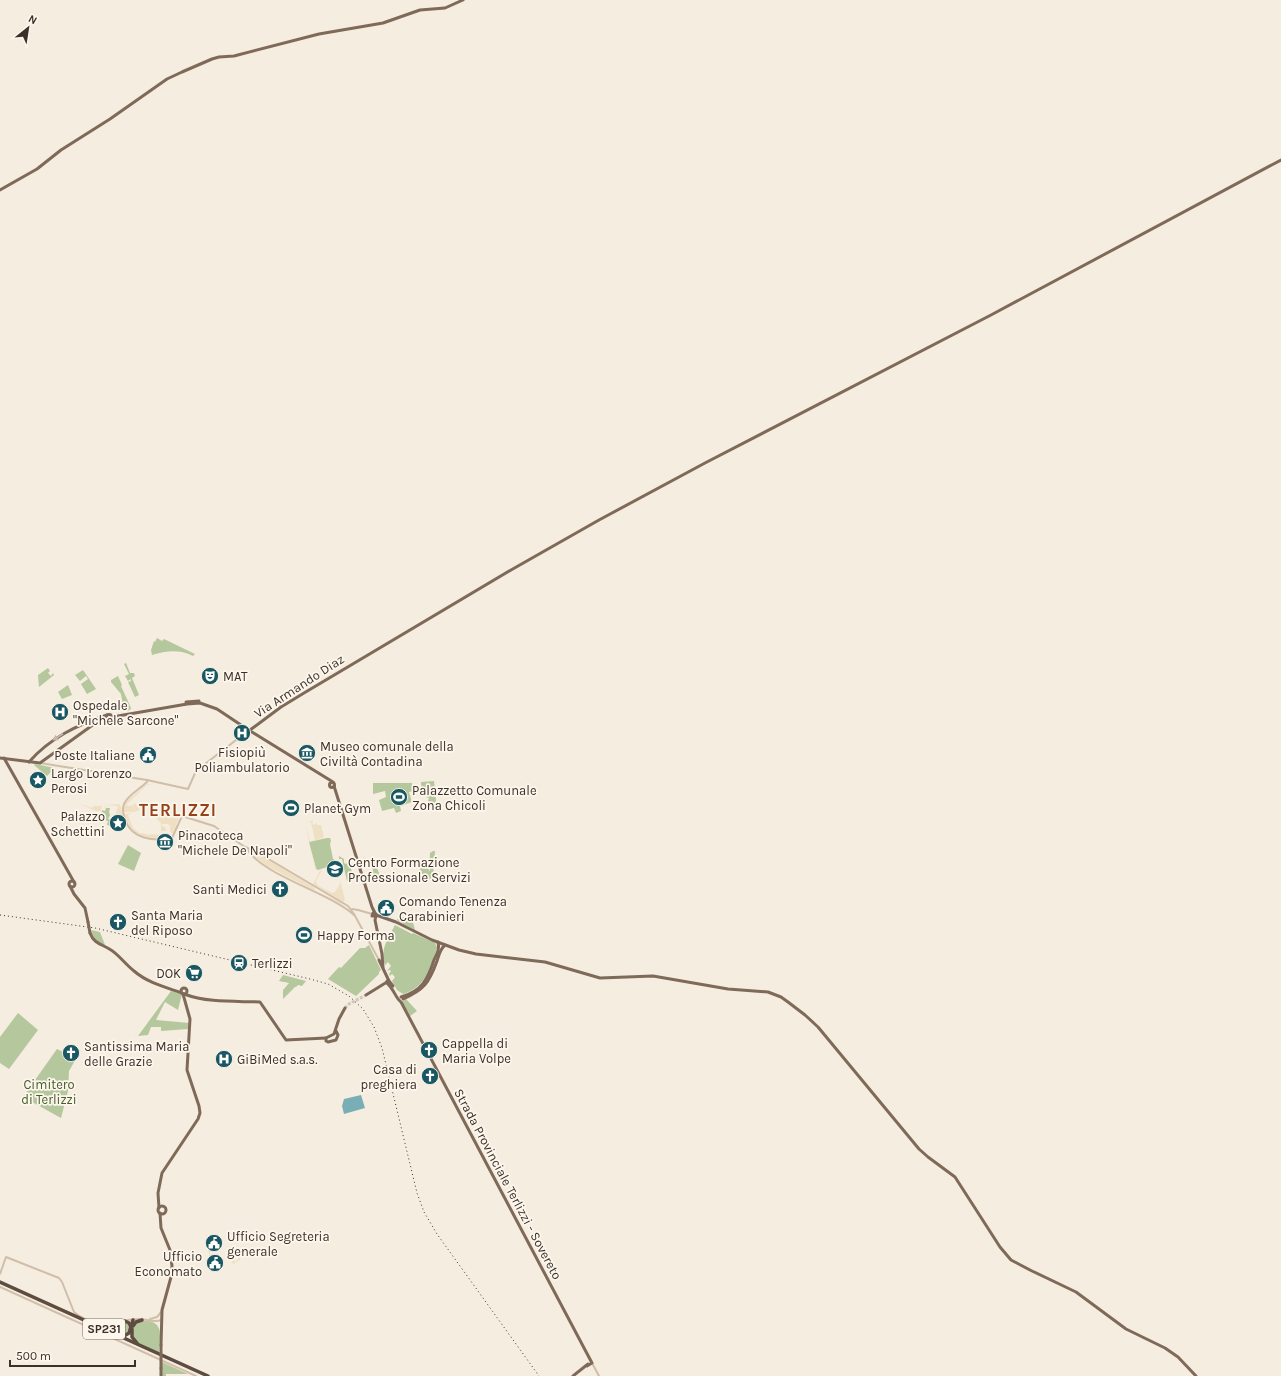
<svg xmlns="http://www.w3.org/2000/svg" width="1281" height="1376" viewBox="0 0 1281 1376" font-family="Karla,sans-serif">
<style>
.green{fill:#b5c79c}
.plaza{fill:#efe0c4;fill-rule:evenodd}
.water{fill:#7aaeb6}
.lines{fill:none;stroke-linecap:round;stroke-linejoin:round}
.major-tunnel{stroke:#d0c7bb;stroke-width:3;stroke-dasharray:3 1.5;stroke-linecap:butt}
.minor{stroke:#d0bea9;stroke-width:2}
.major{stroke:#7f6959;stroke-width:3}
.highway{stroke:#5e4c40;stroke-width:3.5}
.rail{stroke:#3c3129;stroke-width:1;stroke-dasharray:1 3;stroke-linecap:butt}
.major-bridge{stroke:#7f6959;stroke-width:3}
.oneway{fill:#c4b7aa}
.labels{text-anchor:middle;dominant-baseline:central;stroke-width:3.5;stroke-linejoin:round;paint-order:stroke}
.shield{fill:#fcf6ec;stroke:#766c64;stroke-width:1}
.shield-label{font-size:12px;font-weight:bold;fill:#3c3129}
.poi-label{font-size:13px;fill:#3c3129;stroke:#fcf6ec;text-anchor:start}
.street-label{font-size:13px;fill:#3c3129;stroke:#fcf6ec}
.park-label{font-size:13px;fill:#465d2a;stroke:#fcf6ec}
.district-label{font-size:17px;font-weight:bold;letter-spacing:1px;fill:#944119;stroke:#fcf6ec}
</style>
<rect width="100%" height="100%" fill="#f5eddf"/>
<!-- green -->
<g class="green">
<path d="M157,638L162,641L164,639L195,654L193,656C179,649 166,651 152,655L151,650L154,641L155,642Z"/>
<polygon points="126,663 130,673 134,673 135,676 132,678 139,695 135,697 128,682 131,681 131,679 128,681 125,676 129,674 124,664"/>
<polygon points="48,668 50,671 48,673 51,676 53,673 54,675 39,687 38,675"/>
<polygon points="83,670 96,689 87,694 81,684 88,679 86,676 80,681 75,675"/>
<polygon points="118,676 122,685 121,686 131,708 130,710 124,711 121,694 111,682 111,680"/>
<polygon points="68,685 72,695 62,699 58,692"/>
<polygon points="35,764 55,768 47,776 34,765"/>
<polygon points="434,781 436,801 433,805 429,806 428,800 429,799 428,797 427,798 425,792 422,793 421,782"/>
<polygon points="373,783 412,783 413,791 409,792 412,802 400,806 401,811 396,813 394,808 382,811 379,800 386,797 385,791 373,794"/>
<polygon points="106,808 110,808 109,812 110,815 108,819 113,821 112,826 107,825 108,821 101,819 102,810 105,811"/>
<polygon points="327,838 330,838 331,841 330,844 333,859 335,860 336,864 318,870 316,869 309,842"/>
<polygon points="128,845 141,853 134,871 118,864"/>
<polygon points="433,851 435,851 433,878 424,881 426,878 423,879 417,859 420,864 428,861 429,872 430,869 431,855 429,869 430,853"/>
<polygon points="339,856 344,859 344,863 346,864 349,862 354,879 347,881 342,859 339,859"/>
<polygon points="363,857 369,861 372,860 372,859 374,860 380,876 374,878 372,865 368,865"/>
<polygon points="411,915 415,930 398,921 397,919"/>
<path d="M395,925L412,934L413,933L435,943L437,947C433,966 425,988 403,994L397,990L392,981L395,977L392,974L390,976L389,974L391,971L390,970L387,971L391,966L388,962L385,965C380,948 388,939 395,925Z"/>
<path d="M91,930L100,932L105,945C98,944 92,938 91,930Z"/>
<polygon points="369,945 381,970 379,972 379,974 356,996 328,979 339,967 341,968 360,948 365,948"/>
<polygon points="283,975 306,981 302,986 298,985 296,987 295,987 283,999 283,990 289,983 279,981"/>
<polygon points="171,991 182,994 178,1010 165,1002 156,1020 189,1023 188,1029 161,1031 161,1027 151,1027 148,1035 138,1036"/>
<polygon points="406,999 417,1011 410,1016 402,1002"/>
<polygon points="18,1013 38,1030 9,1069 0,1063 0,1037"/>
<polygon points="57,1049 63,1052 64,1050 69,1052 71,1050 73,1051 72,1054 77,1057 69,1071 68,1091 61,1118 23,1097"/>
<path d="M140,1321C165,1319 160,1335 159,1353L138,1343L132,1335L133,1327Z"/>
<polygon points="124,1322 129,1325 130,1329 125,1334 119,1334 94,1323 104,1325"/>
<polygon points="162,1362 188,1374 166,1374 166,1376 162,1376"/>
</g>
<!-- plaza -->
<g class="plaza">
<polygon points="146,785 148,784 152,785 160,788 152,785 147,785 127,804 127,806 130,806 132,803 131,805 132,806 135,803 140,810 134,812 124,812 124,806 127,801"/>
<polygon points="77,803 92,808 94,806 100,806 102,805 101,810 105,811 105,805 119,804 121,807 123,822 114,821 118,806 106,805 105,811 102,810 101,811 96,811"/>
<polygon points="153,812 154,813 179,817 173,834 170,832 170,825 168,825 168,827 168,824 162,824 162,826 167,828 165,828 167,831 161,831 161,823 153,815"/>
<polygon points="132,813 133,816 132,813 128,815 133,828 139,833 151,835 151,834 164,835 164,833 168,833 171,837 151,838 139,835 131,828 124,814"/>
<path d="M314,820L312,822L313,825L317,823V825H321L324,836L323,837V838L309,842L316,868L318,870L322,869L318,870L315,868L305,823ZM311,822L315,840L310,841L305,823Z"/>
<polygon points="252,850 315,888 314,890 341,903 340,904 267,866 250,853"/>
<polygon points="322,870 316,881 317,885 332,893 335,892 340,884 340,880 345,900 343,902 313,884 320,871"/>
<polygon points="232,1233 236,1236 237,1239 236,1240 238,1254 239,1254 240,1260 233,1264 232,1262 233,1260 236,1262 239,1258 236,1256 238,1254 235,1236 231,1234 230,1235 212,1239 210,1237 207,1242 209,1243 211,1263 215,1265 216,1264 219,1264 219,1266 213,1266 211,1264 207,1244 206,1241 207,1238 208,1236 211,1236 213,1238 227,1236 227,1234"/>
</g>
<!-- water -->
<polygon class="water" points="361,1095 365,1108 344,1114 342,1106 344,1099"/>
<g class="lines">
<!-- major-tunnel -->
<polyline class="major-tunnel" points="345,1008 349,1004 366,995"/>
<!-- minor -->
<g class="minor">
<path d="M249,730L196,771L188,789L147,780V782C140,789 128,795 124,804C122,809 123,814 125,819C131,839 154,842 172,838L182,816L214,826L245,847L255,851L348,906L354,914L379,960"/>
<polyline points="40,763 147,780"/>
<path d="M246,847C260,875 329,892 354,915"/>
<polyline points="352,909 358,910 372,914"/>
<path d="M0,1274L6,1257L59,1278L62,1282L74,1312C95,1330 115,1320 139,1319C146,1319 155,1323 161,1320"/>
<polyline points="0,1287 196,1376"/>
<polyline points="150,1319 157,1317 162,1311"/>
<polyline points="592,1363 599,1376"/>
</g>
<!-- major -->
<g class="major">
<polyline points="0,190 37,169 61,150 110,119 167,79 182,72 212,59 219,57 234,56 319,34 383,23 420,10 445,8 463,0"/>
<polyline points="186,702 199,701"/>
<circle cx="109" cy="717" r="2.5"/>
<polyline points="112,717 187,704 200,703 217,709 247,729 333,782"/>
<polyline points="250,730 281,707 304,693 511,570 599,520 705,463 991,315 1281,160"/>
<polyline points="0,758 40,763 101,719"/>
<polyline points="4,758 74,882"/>
<path d="M29,762C50,738 77,725 107,715"/>
<circle cx="332" cy="785" r="2.5"/>
<polyline points="334,786 372,907 375,913"/>
<circle cx="72" cy="884" r="3"/>
<polyline points="70,886 74,894 85,908 88,922"/>
<polygon points="373,913 376,914 375,916 372,916"/>
<polyline points="376,915 396,922 432,940 459,950 476,954 545,962 600,978 653,976 728,989 768,992 781,997 788,1002 805,1015 818,1027 919,1149 928,1157 955,1177 1000,1247 1011,1260 1032,1271 1076,1292 1126,1329 1165,1348 1178,1357 1196,1376"/>
<polyline points="376,916 375,920 382,954 383,967"/>
<path d="M90,933C94,944 102,944 111,950C118,954 126,965 134,971C148,983 165,987 182,993"/>
<polyline points="379,960 389,981 393,986"/>
<path d="M389,981H387V983C394,989 396,999 401,1002L592,1363L587,1366"/>
<circle cx="184" cy="991" r="3"/>
<path d="M184,994C208,1003 235,1001 260,1002L286,1040L326,1038"/>
<polyline points="366,995 387,982"/>
<path d="M401,997C422,991 428,979 434,960C437,954 440,949 438,942"/>
<path d="M403,999C424,990 429,983 437,961C439,955 440,949 445,945"/>
<polyline points="336,1031 338,1035 336,1040 328,1042 326,1041 326,1038 334,1034 339,1019 345,1008"/>
<circle cx="162" cy="1210" r="4"/>
<polyline points="159,1208 158,1193 162,1173 198,1119 200,1113 199,1106 187,1070 190,1019 183,994"/>
<polyline points="160,1213 161,1228 170,1250 172,1266 171,1277 162,1310 161,1345"/>
<polyline points="161,1376 161,1368"/>
<polyline points="573,1376 588,1364"/>
</g>
<!-- highway -->
<g class="highway">
<polyline points="0,1282 208,1376"/>
<polyline points="125,1321 129,1323 131,1327"/>
<polyline points="133,1326 136,1322 142,1320"/>
<polyline points="132,1329 132,1337 137,1343"/>
<polyline points="119,1335 124,1336 129,1333 133,1320"/>
</g>
<!-- rail -->
<polyline class="rail" points="0,915 95,928 310,979 328,984 349,996 363,1009 374,1027 382,1048 417,1193 424,1212 437,1234 539,1376"/>
<!-- major-bridge -->
<g class="major-bridge">
<polyline points="88,922 90,933"/>
<polyline points="161,1368 161,1345"/>
</g>
</g>
<!-- one-way arrows -->
<defs><path id="oneway-solid" d="M-6-.8H1V-3.2L6.5 0L1 3.2V.8H-6Z"/></defs>
<use class="oneway" href="#oneway-solid" transform="translate(58 737) rotate(147)"/>
<!-- icons -->
<defs>
<symbol id="theatre-disc" viewBox="-11 -11 22 22"><circle r="9.5" fill="#195763" stroke="#fcf6ec"/><path d="M-5-5.5Q0-4 5-5.5V0Q5 5 0 6Q-5 5-5 0ZM-3.3-2.5H-1v1.5H-3.3ZM1-2.5H3.3v1.5H1ZM-2.8 1Q0 5.5 2.8 1Z" fill="#fff"/></symbol>
<symbol id="hospital-disc" viewBox="-11 -11 22 22"><circle r="9.5" fill="#195763" stroke="#fcf6ec"/><path d="M-5-5h3v3.5h4V-5h3V5h-3V1.5h-4V5h-3Z" fill="#fff"/></symbol>
<symbol id="museum-disc" viewBox="-11 -11 22 22"><circle r="9.5" fill="#195763" stroke="#fcf6ec"/><path d="M0-6L6-3V-2H-6V-3ZM-5-1h2V3h-2ZM-1-1h2V3h-2ZM3-1h2V3H3ZM-6 4H6V6H-6Z" fill="#fff"/></symbol>
<symbol id="civic-disc" viewBox="-11 -11 22 22"><circle r="9.5" fill="#195763" stroke="#fcf6ec"/><path d="M-.6-6.5H3V-4.5H.6V-3L4-1V1h2V6H-6V1h2V-1L-.6-3ZM-1.2 2.5V6h2.4V2.5Z" fill="#fff"/></symbol>
<symbol id="sight-disc" viewBox="-11 -11 22 22"><circle r="9.5" fill="#195763" stroke="#fcf6ec"/><path d="M0-6L1.8-2.2L6-1.7L2.9 1.2L3.7 5.4L0 3.3L-3.7 5.4L-2.9 1.2L-6-1.7L-1.8-2.2Z" fill="#fff"/></symbol>
<symbol id="stadium-disc" viewBox="-11 -11 22 22"><circle r="9.5" fill="#195763" stroke="#fcf6ec"/><path d="M0-5a6.5 5 0 1 0 0 10a6.5 5 0 1 0 0-10ZM-3.5-1.8h7v3.6h-7Z" fill="#fff"/></symbol>
<symbol id="university-disc" viewBox="-11 -11 22 22"><circle r="9.5" fill="#195763" stroke="#fcf6ec"/><path d="M0-5L7-2L0 1L-7-2ZM-4 1L0 2.5L4 1V4Q0 6-4 4Z" fill="#fff"/></symbol>
<symbol id="church-disc" viewBox="-11 -11 22 22"><circle r="9.5" fill="#195763" stroke="#fcf6ec"/><path d="M-1.2-6h2.4v3.5h3.3v2.4h-3.3V6h-2.4V-.1h-3.3v-2.4h3.3Z" fill="#fff"/></symbol>
<symbol id="station-disc" viewBox="-11 -11 22 22"><circle r="9.5" fill="#195763" stroke="#fcf6ec"/><path d="M-3-6H3Q5-6 5-4V2Q5 4 3 4L4.5 6H3L1.5 4h-3L-3 6H-4.5L-3 4Q-5 4-5 2V-4Q-5-6-3-6ZM-3.5-4v3h7v-3ZM-3.5 1v1.5H-2V1ZM2 1v1.5H3.5V1Z" fill="#fff"/></symbol>
<symbol id="supermarket-disc" viewBox="-11 -11 22 22"><circle r="9.5" fill="#195763" stroke="#fcf6ec"/><path d="M-6-5.5h2.5l.6 2H6L4.5 2H-2.5L-4.4-4H-6ZM-1.5 3.2a1.3 1.3 0 1 0 .1 0ZM3 3.2a1.3 1.3 0 1 0 .1 0Z" fill="#fff"/></symbol>
</defs>
<g fill-rule="evenodd">
<use href="#theatre-disc" x="200" y="666" width="20" height="20"/>
<use href="#hospital-disc" x="50" y="702" width="20" height="20"/>
<use href="#hospital-disc" x="232" y="723" width="20" height="20"/>
<use href="#museum-disc" x="297" y="743" width="20" height="20"/>
<use href="#civic-disc" x="138" y="745" width="20" height="20"/>
<use href="#sight-disc" x="28" y="770" width="20" height="20"/>
<use href="#stadium-disc" x="389" y="787" width="20" height="20"/>
<use href="#stadium-disc" x="281" y="798" width="20" height="20"/>
<use href="#sight-disc" x="108" y="813" width="20" height="20"/>
<use href="#museum-disc" x="155" y="832" width="20" height="20"/>
<use href="#university-disc" x="325" y="859" width="20" height="20"/>
<use href="#church-disc" x="270" y="879" width="20" height="20"/>
<use href="#civic-disc" x="376" y="898" width="20" height="20"/>
<use href="#church-disc" x="108" y="912" width="20" height="20"/>
<use href="#stadium-disc" x="294" y="925" width="20" height="20"/>
<use href="#station-disc" x="229" y="953" width="20" height="20"/>
<use href="#supermarket-disc" x="184" y="963" width="20" height="20"/>
<use href="#church-disc" x="419" y="1040" width="20" height="20"/>
<use href="#church-disc" x="61" y="1043" width="20" height="20"/>
<use href="#hospital-disc" x="214" y="1049" width="20" height="20"/>
<use href="#church-disc" x="420" y="1066" width="20" height="20"/>
<use href="#civic-disc" x="204" y="1233" width="20" height="20"/>
<use href="#civic-disc" x="205" y="1253" width="20" height="20"/>
</g>
<g class="labels">
<!-- shield labels -->
<rect class="shield" x="83" y="1319" width="42" height="20" rx="3"/>
<g class="shield-label">
<text x="104" y="1329">SP231</text>
</g>
<!-- poi labels -->
<g class="poi-label">
<text x="223" y="676">MAT</text>
<text x="73" y="705">Ospedale<tspan x="73" dy="15">"Michele Sarcone"</tspan></text>
<text x="320" y="746">Museo comunale della<tspan x="320" dy="15">Civiltà Contadina</tspan></text>
<text x="242" y="752" text-anchor="middle">Fisiopiù<tspan x="242" dy="15">Poliambulatorio</tspan></text>
<text x="135" y="755" text-anchor="end">Poste Italiane</text>
<text x="51" y="773">Largo Lorenzo<tspan x="51" dy="15">Perosi</tspan></text>
<text x="412" y="790">Palazzetto Comunale<tspan x="412" dy="15">Zona Chicoli</tspan></text>
<text x="304" y="808">Planet Gym</text>
<text x="105" y="816" text-anchor="end">Palazzo<tspan x="105" dy="15">Schettini</tspan></text>
<text x="178" y="835">Pinacoteca<tspan x="178" dy="15">"Michele De Napoli"</tspan></text>
<text x="348" y="862">Centro Formazione<tspan x="348" dy="15">Professionale Servizi</tspan></text>
<text x="267" y="889" text-anchor="end">Santi Medici</text>
<text x="399" y="901">Comando Tenenza<tspan x="399" dy="15">Carabinieri</tspan></text>
<text x="131" y="915">Santa Maria<tspan x="131" dy="15">del Riposo</tspan></text>
<text x="317" y="935">Happy Forma</text>
<text x="252" y="963">Terlizzi</text>
<text x="181" y="973" text-anchor="end">DOK</text>
<text x="442" y="1043">Cappella di<tspan x="442" dy="15">Maria Volpe</tspan></text>
<text x="84" y="1046">Santissima Maria<tspan x="84" dy="15">delle Grazie</tspan></text>
<text x="237" y="1059">GiBiMed s.a.s.</text>
<text x="417" y="1069" text-anchor="end">Casa di<tspan x="417" dy="15">preghiera</tspan></text>
<text x="227" y="1236">Ufficio Segreteria<tspan x="227" dy="15">generale</tspan></text>
<text x="202" y="1256" text-anchor="end">Ufficio<tspan x="202" dy="15">Economato</tspan></text>
</g>
<!-- street labels -->
<g class="street-label">
<text transform="translate(299 686) rotate(-33)">Via Armando Diaz</text>
<text transform="translate(508 1184) rotate(62)">Strada Provinciale Terlizzi - Sovereto</text>
</g>
<!-- park labels -->
<g class="park-label">
<text x="49" y="1084">Cimitero<tspan x="49" dy="15">di Terlizzi</tspan></text>
</g>
<!-- district labels -->
<g class="district-label">
<text x="178" y="810">TERLIZZI</text>
</g>
</g>
<!-- north arrow -->
<g transform="translate(28 28) rotate(30)" stroke="#fcf6ec" stroke-width="3" paint-order="stroke">
<path d="M0-3L7 15L0 10L-7 15Z" fill="#3c3129"/>
<text y="-6" font-size="11" font-weight="bold" text-anchor="middle" fill="#3c3129">N</text>
</g>
<!-- scale -->
<path d="M10 1360v6h125v-6" fill="none" stroke="#3c3129" stroke-width="2"/>
<text x="16" y="1360" font-size="12" fill="#3c3129" stroke="#fcf6ec" stroke-width="3" paint-order="stroke">500 m</text>
</svg>
